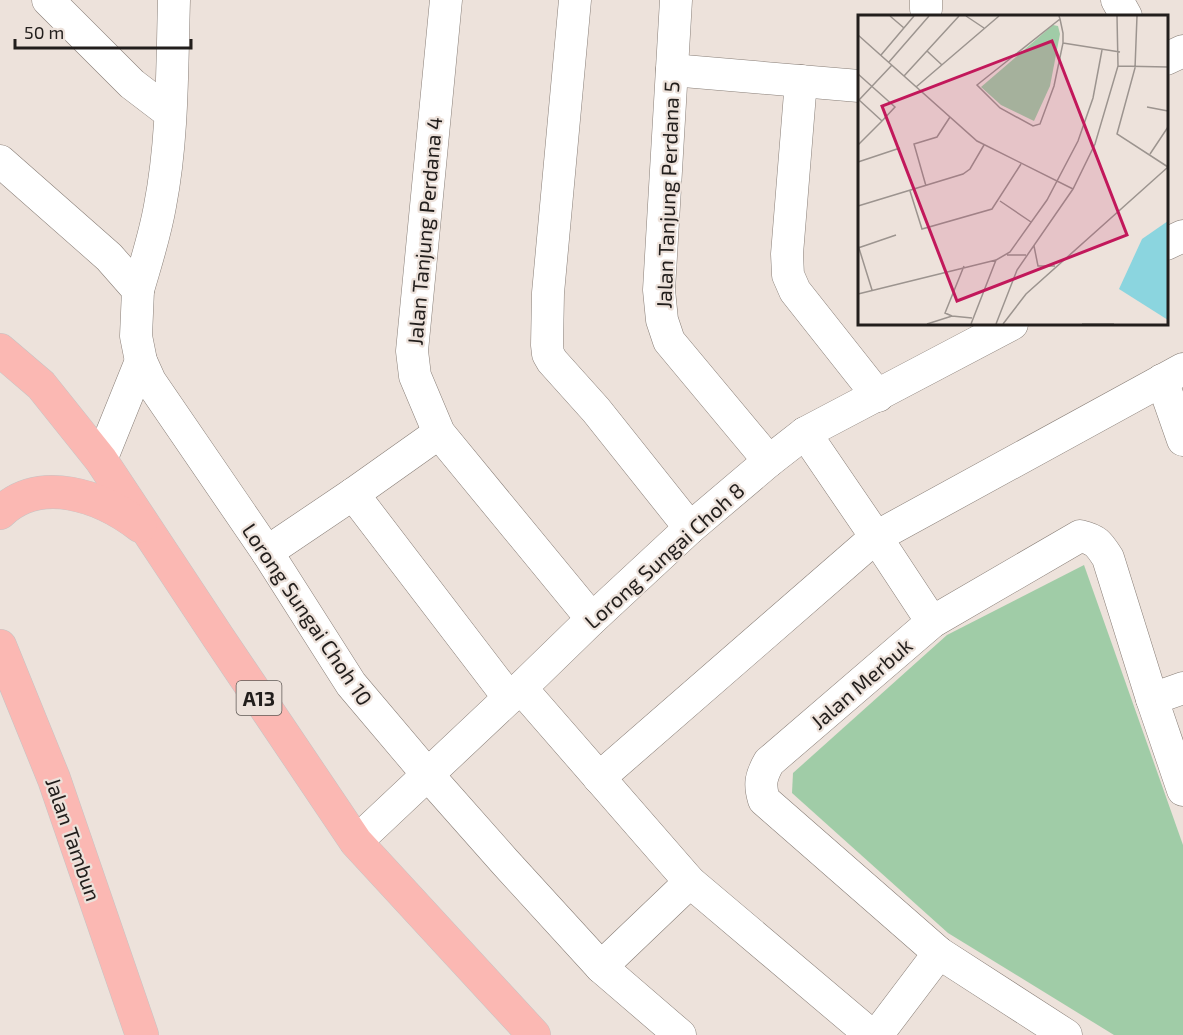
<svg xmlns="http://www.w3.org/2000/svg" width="1183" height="1035" viewBox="0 0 1183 1035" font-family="'Exo 2',sans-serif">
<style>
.green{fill:#a0cca7}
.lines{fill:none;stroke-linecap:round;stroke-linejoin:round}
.minor-casing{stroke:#887e77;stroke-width:33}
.major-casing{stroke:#c6c4c4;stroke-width:34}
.minor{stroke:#fff;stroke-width:32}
.major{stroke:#fbb8b3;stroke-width:33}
.labels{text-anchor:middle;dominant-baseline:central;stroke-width:4.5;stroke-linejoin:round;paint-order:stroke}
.shield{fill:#ede2db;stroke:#5f5955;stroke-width:1.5}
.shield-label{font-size:20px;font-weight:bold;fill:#221e1c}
.street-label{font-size:21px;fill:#221e1c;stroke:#ede2db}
.inset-road{fill:none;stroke:#9c948f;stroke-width:1.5}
.view{fill:#c2185b;fill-opacity:0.15;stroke:#c2185b;stroke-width:3}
.inset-edge{fill:none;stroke:#221e1c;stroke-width:3}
</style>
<rect width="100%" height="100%" fill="#ede2db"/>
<!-- green -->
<polygon class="green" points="1084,565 1183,845 1183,1035 1114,1035 948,933 792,793 793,773 947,635"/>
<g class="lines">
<defs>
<g id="minor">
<polyline points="48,0 132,84 170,113"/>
<polyline points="446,0 412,351 415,376 439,433 592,619"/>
<polyline points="575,0 548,293 547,345 548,354 552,361 596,410 690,528"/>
<polyline points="676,0 659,290 662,320 669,341 769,461"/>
<polyline points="1117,0 1126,16"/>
<polyline points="926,9 926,0"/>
<polyline points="1166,59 1183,51"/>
<polyline points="672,70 859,86"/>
<polyline points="801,81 787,254 788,275 795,291 878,396"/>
<polyline points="0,161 109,257 138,290 136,336 141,361 150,381 267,552 351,684 428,775 505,862 601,967 680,1035"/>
<polyline points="1166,244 1183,236"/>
<path d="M138,290C146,262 155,235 160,206C173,139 172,68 174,0"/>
<polyline points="1162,380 1183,440"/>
<polyline points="805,433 876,537 932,622"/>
<polyline points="101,460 141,361"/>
<polyline points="353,494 509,698"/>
<polyline points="267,552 353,494 439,433"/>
<polyline points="521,688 690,882 871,1035"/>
<polyline points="1152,699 1183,688"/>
<polyline points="599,778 876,537 1183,369"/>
<polyline points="356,842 509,698 521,688 592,619 690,528 769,461 805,433 1012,324"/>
<polyline points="601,967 690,882"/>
<polyline points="877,1035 939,953"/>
<path d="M1066,1035L939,953L764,800C759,784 761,776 769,762L932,622L1080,536C1097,540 1099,544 1108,558L1152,699L1183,790"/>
</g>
<g id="major">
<polyline points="0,350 41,385 101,460 218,637 356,842 534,1035"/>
<path d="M0,513C40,474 101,496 140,526"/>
<polyline points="0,646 54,779 142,1035"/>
</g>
</defs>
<!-- minor casing -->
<use href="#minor" class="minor-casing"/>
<!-- major casing -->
<use href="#major" class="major-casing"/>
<!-- minor -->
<use href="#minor" class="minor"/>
<!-- major -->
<use href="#major" class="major"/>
</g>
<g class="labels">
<!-- shield labels -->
<rect class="shield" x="236.5" y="681" width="45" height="34" rx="4.5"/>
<g class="shield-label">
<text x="259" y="698">A13</text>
</g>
<!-- street labels -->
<g class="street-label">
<text transform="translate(667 195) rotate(-88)">Jalan Tanjung Perdana 5</text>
<text transform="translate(424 231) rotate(-85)">Jalan Tanjung Perdana 4</text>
<text transform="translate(664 555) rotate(-42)">Lorong Sungai Choh 8</text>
<text transform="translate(308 614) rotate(56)">Lorong Sungai Choh 10</text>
<text transform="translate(861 683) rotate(-41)">Jalan Merbuk</text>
<text transform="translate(74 839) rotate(71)">Jalan Tambun</text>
</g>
</g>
<!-- overview -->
<g transform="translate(858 15)">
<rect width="310" height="310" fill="#ede2db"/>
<path d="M195,10L200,11L202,19L192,71L176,106L143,90L123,72Z" fill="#a0cca7"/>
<path d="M310,206V305L261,274L284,224Z" fill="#8bd5df"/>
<path class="inset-road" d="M32,1L46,13M108,1L126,13M201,1L202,4L205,18V28L196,71L182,109L175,111L142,93L119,70L202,4M279,1L277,53L259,119L310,152M0,20L119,126L215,174M205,28L262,37M69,36L84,50M23,40L56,1M31,47L71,1M260,51L310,52M0,59L37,92L24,106L0,84M46,61L101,1M58,72L141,1M1,85L34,50M289,92L310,96M0,130L24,106M292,139L310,112M0,147L42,133M68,171L56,129L79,122L92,102M52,176L64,214L134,194L163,149M142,186L173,207M0,191L105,159L112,154L126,130M0,230L14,275M176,231L180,251H197M0,233L38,220M149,240H168M0,279L138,245M94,301L87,298L106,251M69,309L94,301L114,303M113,309L138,245L152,237L189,185L220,126L235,83L244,35M138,309L159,255L215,174L237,129L260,51L259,1M145,309L168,279L310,152M224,309H256"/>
<path class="view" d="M194,26L269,220L99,286L24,91Z"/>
<rect width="310" height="310" class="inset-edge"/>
</g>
<!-- scale -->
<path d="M15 39v9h176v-9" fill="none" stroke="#221e1c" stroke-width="3"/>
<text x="24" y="39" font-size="18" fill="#221e1c" stroke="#ede2db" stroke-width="4.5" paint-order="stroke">50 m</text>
</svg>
